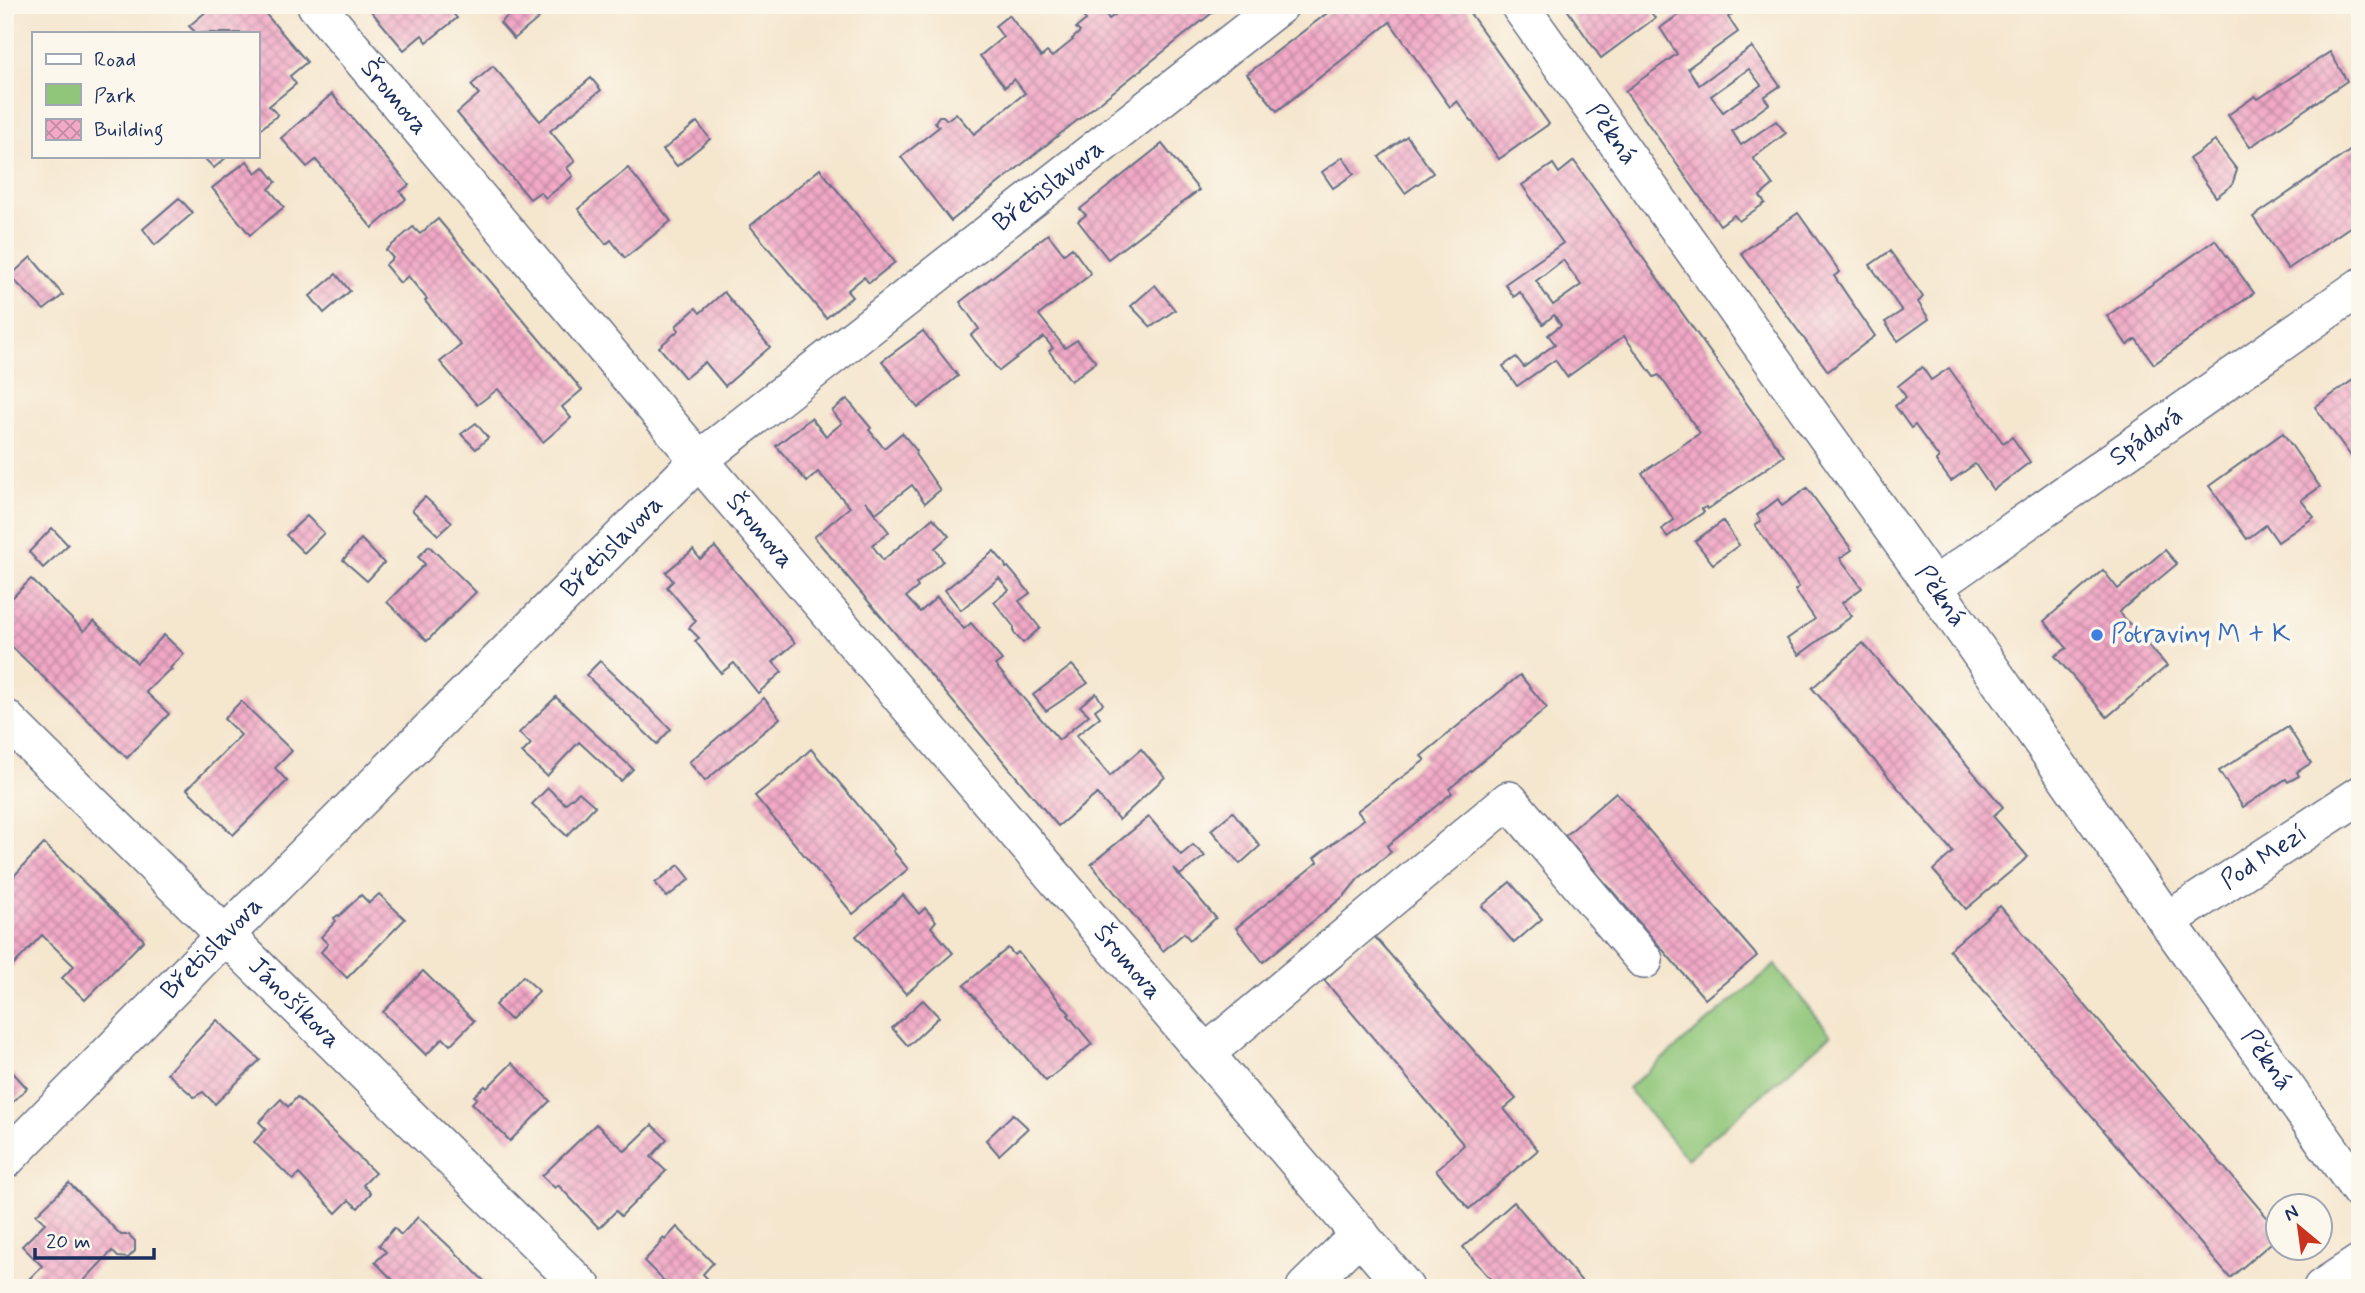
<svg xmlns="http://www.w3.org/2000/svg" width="2365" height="1293" viewBox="0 0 2365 1293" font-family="Mynerve,sans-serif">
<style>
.green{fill:#90c679;stroke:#567a6c;stroke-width:2}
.building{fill:url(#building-cross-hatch);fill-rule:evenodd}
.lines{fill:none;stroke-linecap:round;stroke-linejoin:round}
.minor-casing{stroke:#676f85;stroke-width:40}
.minor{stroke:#fff;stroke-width:37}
.shop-dot{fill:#3f7fe0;stroke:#fbf7ec;stroke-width:2.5}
.labels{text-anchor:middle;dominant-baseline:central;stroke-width:7;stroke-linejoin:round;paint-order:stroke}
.street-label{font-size:26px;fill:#1b2f5e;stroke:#fbf7ec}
.shop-label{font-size:26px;fill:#366cbe;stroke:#fbf7ec;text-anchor:start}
</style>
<defs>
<pattern id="building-cross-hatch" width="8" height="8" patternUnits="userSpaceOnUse" patternTransform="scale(1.75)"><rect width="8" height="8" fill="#f2a9c6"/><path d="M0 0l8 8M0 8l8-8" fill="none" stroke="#c38aa4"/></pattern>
</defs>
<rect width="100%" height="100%" fill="#fbf7ec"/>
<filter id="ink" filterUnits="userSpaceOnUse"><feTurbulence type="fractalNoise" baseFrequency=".0143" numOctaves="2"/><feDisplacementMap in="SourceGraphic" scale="14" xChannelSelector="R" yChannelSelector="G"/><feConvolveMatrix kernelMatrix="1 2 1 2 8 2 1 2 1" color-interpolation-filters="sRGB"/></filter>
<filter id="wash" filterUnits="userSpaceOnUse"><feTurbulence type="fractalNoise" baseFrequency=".00686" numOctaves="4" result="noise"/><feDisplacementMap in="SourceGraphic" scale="28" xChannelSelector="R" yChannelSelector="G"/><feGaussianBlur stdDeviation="1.57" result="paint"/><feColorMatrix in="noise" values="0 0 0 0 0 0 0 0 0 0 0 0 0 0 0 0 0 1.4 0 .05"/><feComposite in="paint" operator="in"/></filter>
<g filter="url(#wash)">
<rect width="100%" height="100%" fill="#f5e6ce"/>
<!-- green -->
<polygon class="green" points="1775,965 1831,1035 1687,1159 1628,1088"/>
<g id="blocks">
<!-- building -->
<g class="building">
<polygon points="214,5 258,5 307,62 290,76 296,84 269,106 278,115 257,132 257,33 196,33 189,26"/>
<polygon points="366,5 446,5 457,18 427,42 422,35 404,50"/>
<polygon points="520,5 528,5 539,18 514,39 500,23"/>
<polygon points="1074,5 1098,5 1109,19 1124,8 1122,5 1222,5 951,221 901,157 939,127 935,122 939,116 943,116 947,120 956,113 974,134 1025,93 1014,79 1005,87 980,56 1003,37 995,26 1009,15 1041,57 1047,52 1052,57 1073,40 1072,39 1080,32 1076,28 1086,20"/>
<polygon points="1338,5 1464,5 1549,124 1499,159 1457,101 1450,107 1390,22 1277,111 1247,74"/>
<polygon points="1564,5 1646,5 1655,18 1601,58"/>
<path d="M1692,5H1730L1735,12L1728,17L1738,32L1688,68L1699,85L1752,47L1780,86L1764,97L1769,104L1732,131L1741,145L1776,121L1786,133L1753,158L1773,185L1760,196L1765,203L1739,221L1734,215L1720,225L1625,91L1677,54L1660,28ZM1749,69L1761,85L1723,112L1711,96Z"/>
<polygon points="2330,52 2347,81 2250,147 2228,115 2255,96 2258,99"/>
<polygon points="493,66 540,121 591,78 601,90 550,131 575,161 567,168 573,176 546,198 540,192 530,199 457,113 479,94 471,85"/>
<polygon points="332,94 409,185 400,192 406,199 372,228 316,160 307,167 281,138"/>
<polygon points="697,122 710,139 677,166 663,150"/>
<polygon points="1407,136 1433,173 1405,193 1379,157"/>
<polygon points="2215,141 2237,170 2232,185 2216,197 2189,159"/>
<polygon points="1162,144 1199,190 1108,259 1078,221 1086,215 1080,209"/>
<polygon points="2360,144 2360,220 2288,269 2253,217"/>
<polygon points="202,156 228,156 214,168"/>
<polygon points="1343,157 1354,174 1333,188 1322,172"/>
<polygon points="247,161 256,173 264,167 276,182 269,189 284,207 250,235 212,188"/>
<path d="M1574,161L1784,456L1708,509L1706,507L1702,509L1704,512L1667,537L1662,529L1674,520L1642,473L1700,433L1659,375L1654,377L1624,336L1567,377L1555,360L1517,386L1503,366L1516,357L1524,367L1555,344L1548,335L1561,325L1554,315L1543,324L1520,292L1514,297L1505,284L1563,243L1522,185L1553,164L1559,173ZM1563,260L1581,285L1553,305L1536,281Z"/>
<polygon points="628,168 671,221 625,258 611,240 606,244 578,209"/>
<polygon points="820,169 895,262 869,283 864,277 847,291 852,297 826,318 750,226"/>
<polygon points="179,198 193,213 155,245 143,229"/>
<polygon points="1798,213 1840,272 1834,276 1875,336 1828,371 1741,253"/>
<polygon points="438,219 582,390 562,407 571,418 543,442 498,389 477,405 440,362 461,345 425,301 427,299 408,276 400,283 385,265 393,258 386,250 413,227 420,234"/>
<polygon points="1048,234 1064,254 1072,248 1091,274 1039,315 1065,348 1077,340 1096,362 1071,381 1049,351 1053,348 1044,337 999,371 971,335 979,329 960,302"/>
<polygon points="2215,240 2254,293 2154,364 2136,339 2127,345 2107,316"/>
<polygon points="1890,251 1923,297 1918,302 1929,319 1898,341 1885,322 1902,311 1870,265"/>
<polygon points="31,257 63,295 44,310 10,276"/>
<polygon points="336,274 350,291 324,313 310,296"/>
<polygon points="1155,285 1175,310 1151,327 1131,306"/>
<polygon points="724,292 770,347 725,386 705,362 685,378 659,347 679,330 676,326 696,308 700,313"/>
<polygon points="923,331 958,376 918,408 882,361"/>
<polygon points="1922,367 1931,380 1949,368 2003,443 2012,437 2030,462 1993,490 1975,464 1951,481 1936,461 1939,458 1915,425 1911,428 1895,406 1906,397 1898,386"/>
<polygon points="2360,375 2360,455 2353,459 2315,407"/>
<polygon points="847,399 871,428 869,430 884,448 902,433 917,451 915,454 940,490 925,503 912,485 876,513 865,501 889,532 872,545 883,560 933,518 949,536 935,548 943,561 916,584 918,587 906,597 920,612 937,597 964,629 971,623 1002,660 995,665 1059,740 1089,715 1080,706 1096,693 1103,704 1095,710 1100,717 1076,736 1110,776 1141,749 1165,777 1119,820 1097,794 1058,826 814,537 850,507 818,472 807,482 776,446 811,418 826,436 842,423 832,411"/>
<polygon points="476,423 488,438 476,449 461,434"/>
<polygon points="2283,433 2320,487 2301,500 2314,517 2278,542 2266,525 2247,539 2209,486"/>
<polygon points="1807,488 1852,550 1840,558 1862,588 1842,603 1852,616 1799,655 1787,639 1815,619 1795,590 1799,587 1755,525 1761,521 1757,515 1778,499 1782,506"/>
<polygon points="425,497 452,522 438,535 412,510"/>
<polygon points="307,516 324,533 304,553 286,535"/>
<polygon points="1723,521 1739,545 1713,564 1695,541"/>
<polygon points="52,528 68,545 43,568 29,552"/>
<polygon points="361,539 384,563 367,581 343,560"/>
<polygon points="429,546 476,592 427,641 387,602 425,564 418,557"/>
<polygon points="715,547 795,643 773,662 782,672 758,693 734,663 721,673 695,641 699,638 689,628 696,621 667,587 673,581 666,572 693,550 700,559"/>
<polygon points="2165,550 2177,564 2119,612 2167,666 2107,717 2055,656 2067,648 2044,621 2103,570 2118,589"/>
<polygon points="994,551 1005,564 1006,568 1008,567 1030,593 1019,601 1040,628 1023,643 1014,633 1014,627 994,602 1009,590 999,578 961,610 945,590"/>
<polygon points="31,579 84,631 94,621 137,663 164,635 184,654 170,668 172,670 168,671 146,692 169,714 127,758 5,640 5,605"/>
<polygon points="1863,643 2003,807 1993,816 2028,857 1966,909 1933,870 1953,852 1812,688"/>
<polygon points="600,661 671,729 657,744 586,675"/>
<polygon points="1072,665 1088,683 1046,711 1033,695"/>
<polygon points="1520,675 1547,708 1449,789 1452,793 1387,846 1391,852 1358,879 1345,895 1263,962 1236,928 1318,862 1314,858 1364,819 1357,811 1425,760 1421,756"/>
<polygon points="556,697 591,730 633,769 621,781 579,742 547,776 522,753 531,744 519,733"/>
<polygon points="764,698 780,718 705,781 689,762"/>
<polygon points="241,701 292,751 275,768 287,781 233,835 187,789 241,735 224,719"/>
<polygon points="2288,727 2311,763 2297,772 2299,776 2288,782 2286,779 2243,807 2219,771"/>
<polygon points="811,749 895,849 893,851 908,869 853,914 755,796 781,775 782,776"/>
<polygon points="548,788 565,804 579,792 595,806 567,836 532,804"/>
<polygon points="1616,792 1757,956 1705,999 1565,836"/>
<polygon points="1233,812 1260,846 1240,864 1211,830"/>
<polygon points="1149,817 1181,855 1193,845 1205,856 1180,875 1173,868 1216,918 1190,940 1184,933 1163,951 1091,864"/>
<polygon points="44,844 144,940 85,1000 62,978 74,966 42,935 9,970 5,966 5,930 12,922 5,915 5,872 11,879"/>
<polygon points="679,865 690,879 667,897 655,883"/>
<polygon points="1510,882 1542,919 1514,943 1482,906"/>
<polygon points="379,894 405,919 347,978 321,952 328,944 321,937 336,921 334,918 338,915 339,916 361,895 369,903"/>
<polygon points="903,895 919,914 925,908 936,921 931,927 953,953 906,994 856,936"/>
<polygon points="2000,906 2278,1230 2278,1237 2230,1278 1949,950"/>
<polygon points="1374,936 1516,1099 1504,1109 1538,1150 1469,1209 1436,1170 1464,1145 1324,980"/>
<polygon points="1008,948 1014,955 1018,952 1070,1014 1068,1015 1092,1044 1046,1081 964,985"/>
<polygon points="423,971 474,1021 450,1045 443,1038 426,1055 383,1012"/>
<polygon points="523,976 539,991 510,1020 495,1005"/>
<polygon points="923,1000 939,1017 908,1046 892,1028"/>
<polygon points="217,1020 260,1060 215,1104 203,1092 194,1097 167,1073"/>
<polygon points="512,1063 550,1101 510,1141 472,1103 477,1098 474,1096 485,1086 487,1088"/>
<polygon points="5,1064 27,1088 5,1110"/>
<polygon points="297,1097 375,1173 363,1185 371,1193 358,1208 349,1200 336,1213 299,1174 293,1180 254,1142 266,1129 259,1122 281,1099 288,1107"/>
<polygon points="1013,1114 1028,1128 999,1155 986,1140"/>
<polygon points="596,1124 625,1151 652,1125 667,1139 651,1157 666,1171 621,1216 616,1211 599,1228 558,1185 555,1188 542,1176"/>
<polygon points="69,1183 121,1235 129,1235 135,1241 135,1251 128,1258 118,1257 112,1251 77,1288 23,1288 22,1286 42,1266 22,1246 45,1223 36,1215"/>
<polygon points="1514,1202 1584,1284 1587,1288 1498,1288 1463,1247"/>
<polygon points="418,1217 453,1250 491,1288 401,1288 375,1262 386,1252 379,1245 394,1228 401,1235"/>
<polygon points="677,1227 713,1263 703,1274 716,1288 659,1288 665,1282 644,1261 662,1242 661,1241 663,1238 665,1240"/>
</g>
</g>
</g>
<g filter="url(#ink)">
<use href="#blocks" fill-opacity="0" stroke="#676f85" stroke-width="2"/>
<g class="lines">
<defs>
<g id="minor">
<path id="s1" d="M316,5L699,460L1405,1288"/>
<path id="s2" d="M1519,5L1921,569L2167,921L2360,1191"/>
<path id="s3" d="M1933,587L2360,287"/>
<path id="s4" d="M5,718L583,1288"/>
<path id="s5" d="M2167,921L2360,795"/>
<polyline points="1205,1054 1509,800 1644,960"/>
<path id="s6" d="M5,1160L224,936L699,460L1280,5"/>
<polyline points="1305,1288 1360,1234"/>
<polyline points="2322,1288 2360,1263"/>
</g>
</defs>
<!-- minor casing -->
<use href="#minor" class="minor-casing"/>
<!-- minor -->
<use href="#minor" class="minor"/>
</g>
</g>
<!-- markers -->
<circle class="shop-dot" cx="2097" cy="635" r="7"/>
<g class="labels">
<!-- street labels -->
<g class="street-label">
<text stroke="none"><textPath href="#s1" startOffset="121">Šromova</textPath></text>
<text stroke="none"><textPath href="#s2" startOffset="159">Pěkná</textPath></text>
<text stroke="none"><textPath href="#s6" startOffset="1430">Břetislavova</textPath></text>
<text stroke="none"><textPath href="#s3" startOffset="261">Spádová</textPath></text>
<text stroke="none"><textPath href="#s1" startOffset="688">Šromova</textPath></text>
<text stroke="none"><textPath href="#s6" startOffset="863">Břetislavova</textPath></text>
<text stroke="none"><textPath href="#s2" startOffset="726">Pěkná</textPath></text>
<text stroke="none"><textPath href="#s5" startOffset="116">Pod Mezí</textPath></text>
<text stroke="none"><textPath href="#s6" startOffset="296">Břetislavova</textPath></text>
<text stroke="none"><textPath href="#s1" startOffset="1255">Šromova</textPath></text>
<text stroke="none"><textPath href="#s4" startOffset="406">Jánošíkova</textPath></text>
<text stroke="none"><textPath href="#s2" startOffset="1293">Pěkná</textPath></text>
</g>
<!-- shop labels -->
<g class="shop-label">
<text x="2111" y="635">Potraviny M + K</text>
</g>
</g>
<!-- margin -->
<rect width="2365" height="1293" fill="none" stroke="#fbf7ec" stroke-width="28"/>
<!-- legend -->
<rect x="32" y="32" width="228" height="126" fill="#fbf7ec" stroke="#a1a7b3" stroke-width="2"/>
<rect x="46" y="54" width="35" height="10" fill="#ffffff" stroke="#a1a7b3" stroke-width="2"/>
<text x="94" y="66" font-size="21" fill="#1b2f5e">Road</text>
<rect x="46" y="84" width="35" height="21" fill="#90c679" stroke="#a1a7b3" stroke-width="2"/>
<text x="94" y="102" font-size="21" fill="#1b2f5e">Park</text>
<rect x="46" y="119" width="35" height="21" fill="url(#building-cross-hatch)" stroke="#a1a7b3" stroke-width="2"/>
<text x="94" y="136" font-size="21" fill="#1b2f5e">Building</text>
<!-- north arrow -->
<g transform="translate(2299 1227) rotate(331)"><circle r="33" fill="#fbf7ec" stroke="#a1a7b3" stroke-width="2"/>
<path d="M0-5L12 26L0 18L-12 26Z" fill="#c8321e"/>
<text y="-10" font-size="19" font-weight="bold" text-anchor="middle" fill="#1b2f5e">N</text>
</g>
<!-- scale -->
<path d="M35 1248v10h119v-10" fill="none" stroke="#1b2f5e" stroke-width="3.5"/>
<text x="46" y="1248" font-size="21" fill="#1b2f5e" stroke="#fbf7ec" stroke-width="5" paint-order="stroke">20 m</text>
</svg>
